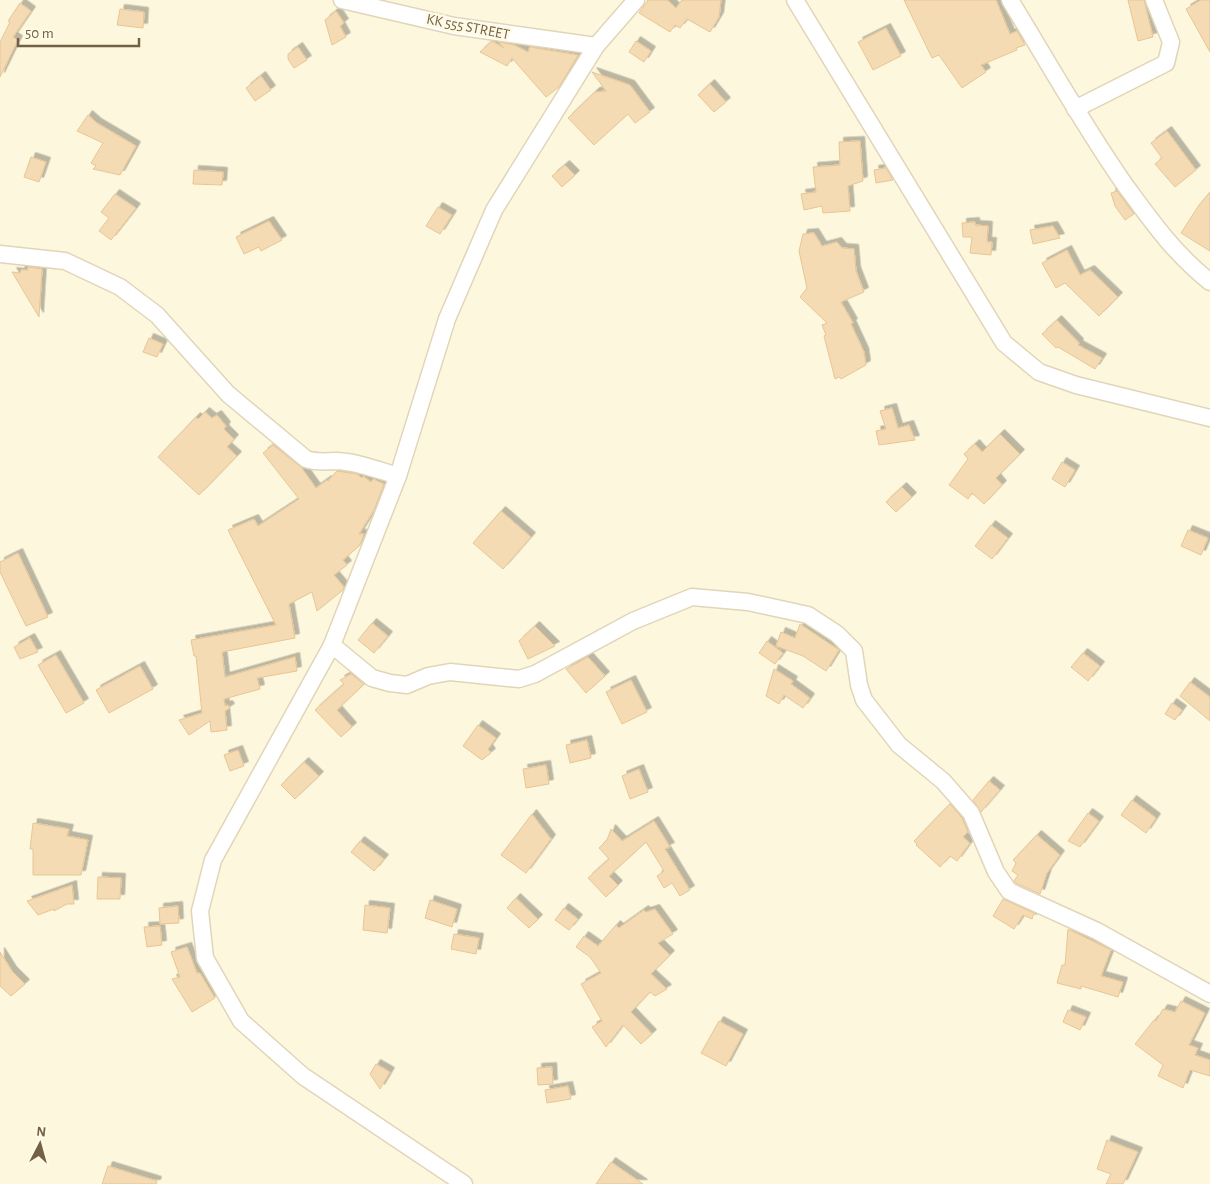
<svg xmlns="http://www.w3.org/2000/svg" width="1210" height="1184" viewBox="0 0 1210 1184" font-family="'Alegreya Sans',sans-serif">
<style>
.building{fill:#f4dbb4;stroke:#e8c593;filter:url(#shadow)}
.lines{fill:none;stroke-linecap:round;stroke-linejoin:round}
.street-casing{stroke:#e1d5b9;stroke-width:19}
.street{stroke:#fff;stroke-width:16}
.labels{text-anchor:middle;dominant-baseline:central;stroke-width:5;stroke-linejoin:round;paint-order:stroke}
.street-label{font-size:15px;fill:#746045;stroke:#fffae5}
</style>
<defs>
<filter id="shadow"><feDropShadow dx="4.5" dy="-4.5" stdDeviation="0" flood-color="#0004"/></filter>
</defs>
<rect width="100%" height="100%" fill="#fdf8dd"/>
<!-- building -->
<g class="building">
<polygon points="648,0 667,0 676,8 682,0 721,0 719,17 710,32 687,19 680,28 675,25 670,32 639,13"/>
<polygon points="904,0 996,0 1010,34 1017,31 1025,45 1016,48 1017,50 981,65 986,72 962,88 939,55 932,58"/>
<polygon points="1128,0 1144,0 1153,37 1138,41"/>
<polygon points="1201,0 1210,0 1210,52 1186,9"/>
<polygon points="20,3 31,11 13,37 18,40 0,77 0,42 10,22 8,21"/>
<polygon points="120,9 144,12 143,28 117,25"/>
<polygon points="336,11 344,23 340,26 346,37 332,45 325,20"/>
<polygon points="886,28 901,56 873,70 858,42"/>
<polygon points="492,41 504,48 499,42 514,45 528,52 530,47 578,55 559,87 546,97 512,58 507,66 480,52"/>
<polygon points="636,41 651,51 644,62 629,52"/>
<polygon points="298,47 307,60 294,68 288,59 288,54"/>
<polygon points="592,72 630,85 650,112 635,123 628,114 594,145 568,118 595,92 606,91"/>
<polygon points="261,76 271,90 255,101 246,88"/>
<polygon points="710,84 726,102 714,112 698,95"/>
<polygon points="88,115 97,123 136,146 120,175 93,169 96,166 91,163 103,143 77,131"/>
<polygon points="1167,131 1196,170 1175,187 1155,164 1162,158 1151,143"/>
<polygon points="860,141 863,181 848,186 850,211 823,213 822,206 804,210 801,194 816,192 813,167 840,165 839,142"/>
<polygon points="31,157 46,162 39,182 24,177"/>
<polygon points="565,165 575,175 562,187 552,176"/>
<polygon points="886,168 893,180 876,183 874,170"/>
<polygon points="194,170 223,172 222,185 193,184"/>
<polygon points="1117,191 1134,214 1125,220 1115,206 1111,193"/>
<polygon points="1210,192 1210,251 1181,233 1199,205"/>
<polygon points="115,194 136,208 111,240 99,231 109,218 101,212"/>
<polygon points="438,207 452,215 440,234 426,226"/>
<polygon points="269,221 282,240 261,251 259,247 244,254 236,237"/>
<polygon points="975,222 975,225 988,226 987,242 992,242 991,255 970,253 972,237 963,237 962,223"/>
<polygon points="1053,226 1060,238 1033,244 1030,230"/>
<polygon points="814,233 822,246 837,242 842,248 854,249 856,271 864,292 841,302 853,323 851,324 864,352 866,365 841,379 839,377 835,379 824,336 826,335 822,325 827,323 800,297 807,288 799,251 803,234"/>
<polygon points="1067,250 1080,275 1090,270 1118,297 1099,316 1065,283 1056,288 1042,263"/>
<polygon points="28,267 42,269 39,317 12,272 20,273 21,270 28,270"/>
<polygon points="1057,320 1079,343 1078,345 1102,358 1095,369 1058,347 1056,348 1042,334"/>
<polygon points="149,338 163,344 157,357 143,352"/>
<polygon points="892,408 898,428 909,425 915,440 879,445 876,431 886,429 880,411"/>
<polygon points="205,412 212,418 217,415 226,426 224,429 234,439 227,447 237,456 199,495 158,457 196,417 198,419"/>
<polygon points="1000,434 1020,454 996,478 1002,485 984,504 972,493 968,499 949,485 968,459 964,454 975,444 982,452"/>
<polygon points="273,445 301,467 316,488 327,480 328,481 337,471 357,474 362,478 363,476 371,482 373,479 384,484 374,510 359,534 364,534 360,545 343,560 347,565 334,575 344,587 343,590 317,611 312,592 289,604 295,638 222,652 225,677 295,657 297,671 257,678 260,689 224,699 225,706 228,705 230,708 225,711 227,730 211,732 210,721 189,735 179,720 202,713 196,656 194,656 191,640 276,625 228,530 254,519 258,526 299,499 263,453"/>
<polygon points="1062,462 1075,470 1065,487 1052,479"/>
<polygon points="902,487 912,497 896,512 886,502"/>
<polygon points="501,511 531,537 503,569 473,543"/>
<polygon points="991,525 1008,538 992,559 975,546"/>
<polygon points="1188,530 1208,538 1201,555 1181,546"/>
<polygon points="18,553 48,617 26,626 0,572 0,562"/>
<polygon points="372,623 388,636 374,653 358,640"/>
<polygon points="800,624 839,650 826,671 803,656 776,646 781,632 795,638"/>
<polygon points="535,626 555,646 528,659 519,641"/>
<polygon points="30,638 38,652 20,659 14,647"/>
<polygon points="767,641 783,653 775,664 759,653"/>
<polygon points="1083,653 1100,666 1088,681 1071,667"/>
<polygon points="56,655 84,703 66,713 38,665"/>
<polygon points="588,657 605,676 586,693 566,669"/>
<polygon points="140,666 153,689 109,713 96,690"/>
<polygon points="774,669 793,681 791,684 810,698 803,708 784,695 779,704 766,696"/>
<polygon points="351,674 364,684 337,710 352,727 341,737 315,710 344,684 340,680"/>
<polygon points="631,680 647,712 622,724 606,692"/>
<polygon points="1190,682 1210,697 1210,721 1180,696"/>
<polygon points="1172,703 1182,710 1175,720 1165,714"/>
<polygon points="478,725 496,738 488,749 491,753 482,760 463,746"/>
<polygon points="587,740 591,758 570,763 566,745"/>
<polygon points="238,750 244,766 230,771 224,755"/>
<polygon points="304,762 319,776 295,799 281,785"/>
<polygon points="546,765 549,784 526,788 523,769"/>
<polygon points="639,769 648,792 630,799 622,776"/>
<polygon points="989,781 1000,790 981,812 973,800"/>
<polygon points="1132,800 1156,818 1146,833 1121,815"/>
<polygon points="950,804 962,818 968,832 963,837 970,843 957,861 950,856 940,867 916,845 917,844 914,841"/>
<polygon points="1088,813 1099,821 1080,847 1068,841"/>
<polygon points="532,814 551,839 526,873 501,855"/>
<polygon points="654,821 670,847 665,849 690,890 680,896 672,883 664,888 657,876 664,871 646,842 609,876 618,885 606,897 588,878 609,859 599,848 607,840 611,829 622,841"/>
<polygon points="33,823 69,829 67,836 88,840 81,875 33,875 33,849 30,849"/>
<polygon points="1037,835 1060,855 1047,873 1040,894 1016,883 1014,881 1018,875 1012,871 1016,863 1013,860"/>
<polygon points="360,841 384,859 374,871 351,852"/>
<polygon points="98,877 121,878 120,899 97,899"/>
<polygon points="72,885 74,904 67,904 54,911 54,909 38,915 27,901"/>
<polygon points="516,898 538,919 529,928 507,908"/>
<polygon points="1003,899 1034,913 1032,919 1023,915 1014,929 993,916"/>
<polygon points="430,900 457,909 452,927 425,918"/>
<polygon points="365,905 390,908 387,933 363,930"/>
<polygon points="178,906 179,923 160,924 159,908"/>
<polygon points="564,908 578,919 569,930 555,920"/>
<polygon points="655,909 673,934 658,943 670,955 651,974 667,989 655,996 650,992 631,1012 652,1034 641,1044 623,1025 606,1047 592,1027 602,1021 581,984 601,973 590,957 576,947 584,936 598,946 616,925 619,928 644,910 646,912"/>
<polygon points="160,926 162,945 147,947 144,927"/>
<polygon points="1068,929 1111,950 1101,976 1123,982 1118,997 1081,986 1081,989 1057,983 1062,965 1065,965"/>
<polygon points="454,934 479,938 476,954 451,949"/>
<polygon points="187,947 197,973 200,973 215,998 192,1012 172,979 180,977 171,952"/>
<polygon points="0,952 12,971 25,984 11,996 0,986"/>
<polygon points="1181,1001 1205,1013 1189,1045 1198,1048 1195,1055 1210,1060 1210,1076 1190,1070 1183,1088 1158,1076 1163,1065 1135,1044 1154,1020 1156,1021 1163,1009 1175,1012"/>
<polygon points="1068,1010 1086,1017 1080,1030 1063,1022"/>
<polygon points="719,1021 743,1034 726,1066 701,1053"/>
<polygon points="376,1064 390,1072 380,1089 370,1074"/>
<polygon points="552,1067 553,1084 538,1085 537,1068"/>
<polygon points="568,1086 571,1099 547,1103 545,1090"/>
<polygon points="1107,1140 1138,1152 1123,1184 1106,1184 1111,1174 1097,1169"/>
<polygon points="611,1162 643,1184 596,1184"/>
<polygon points="108,1166 157,1181 156,1184 102,1184"/>
</g>
<g class="lines">
<defs>
<g id="street">
<polyline points="342,0 454,26 596,46"/>
<polyline points="795,0 1004,343 1039,372 1076,385 1210,418"/>
<path d="M1010,0C1048,62 1083,125 1125,185C1153,223 1173,252 1210,282"/>
<polyline points="1075,109 1166,63 1171,42 1154,0"/>
<path d="M0,254L65,261L120,287L157,315L228,394L306,459C317,463 325,461 337,461C357,462 378,470 398,476"/>
<polyline points="332,645 372,678 390,683 407,685 428,676 450,672 519,679 535,674 633,621 692,597 748,602 808,615 837,634 854,651 859,685 864,700 899,745 943,781 971,813 996,872 1009,891 1097,931 1210,994"/>
<polyline points="464,1184 303,1076 241,1021 205,958 200,911 213,860 332,645 398,476 447,319 494,210 596,46 636,0"/>
</g>
</defs>
<!-- street casing -->
<use href="#street" class="street-casing"/>
<!-- street -->
<use href="#street" class="street"/>
</g>
<g class="labels">
<!-- street labels -->
<g class="street-label">
<text transform="translate(468 27) rotate(11)">KK 555 STREET</text>
</g>
</g>
<!-- north arrow -->
<g transform="translate(40 1144) rotate(6)" stroke="#fffae5" stroke-width="4" paint-order="stroke">
<path d="M0-4L9 19L0 12L-9 19Z" fill="#746045"/>
<text y="-8" font-size="14" font-weight="bold" text-anchor="middle" fill="#746045">N</text>
</g>
<!-- scale -->
<path d="M18 38v8h121v-8" fill="none" stroke="#746045" stroke-width="2.5"/>
<text x="25" y="38" font-size="15" fill="#746045" stroke="#fffae5" stroke-width="4" paint-order="stroke">50 m</text>
</svg>
